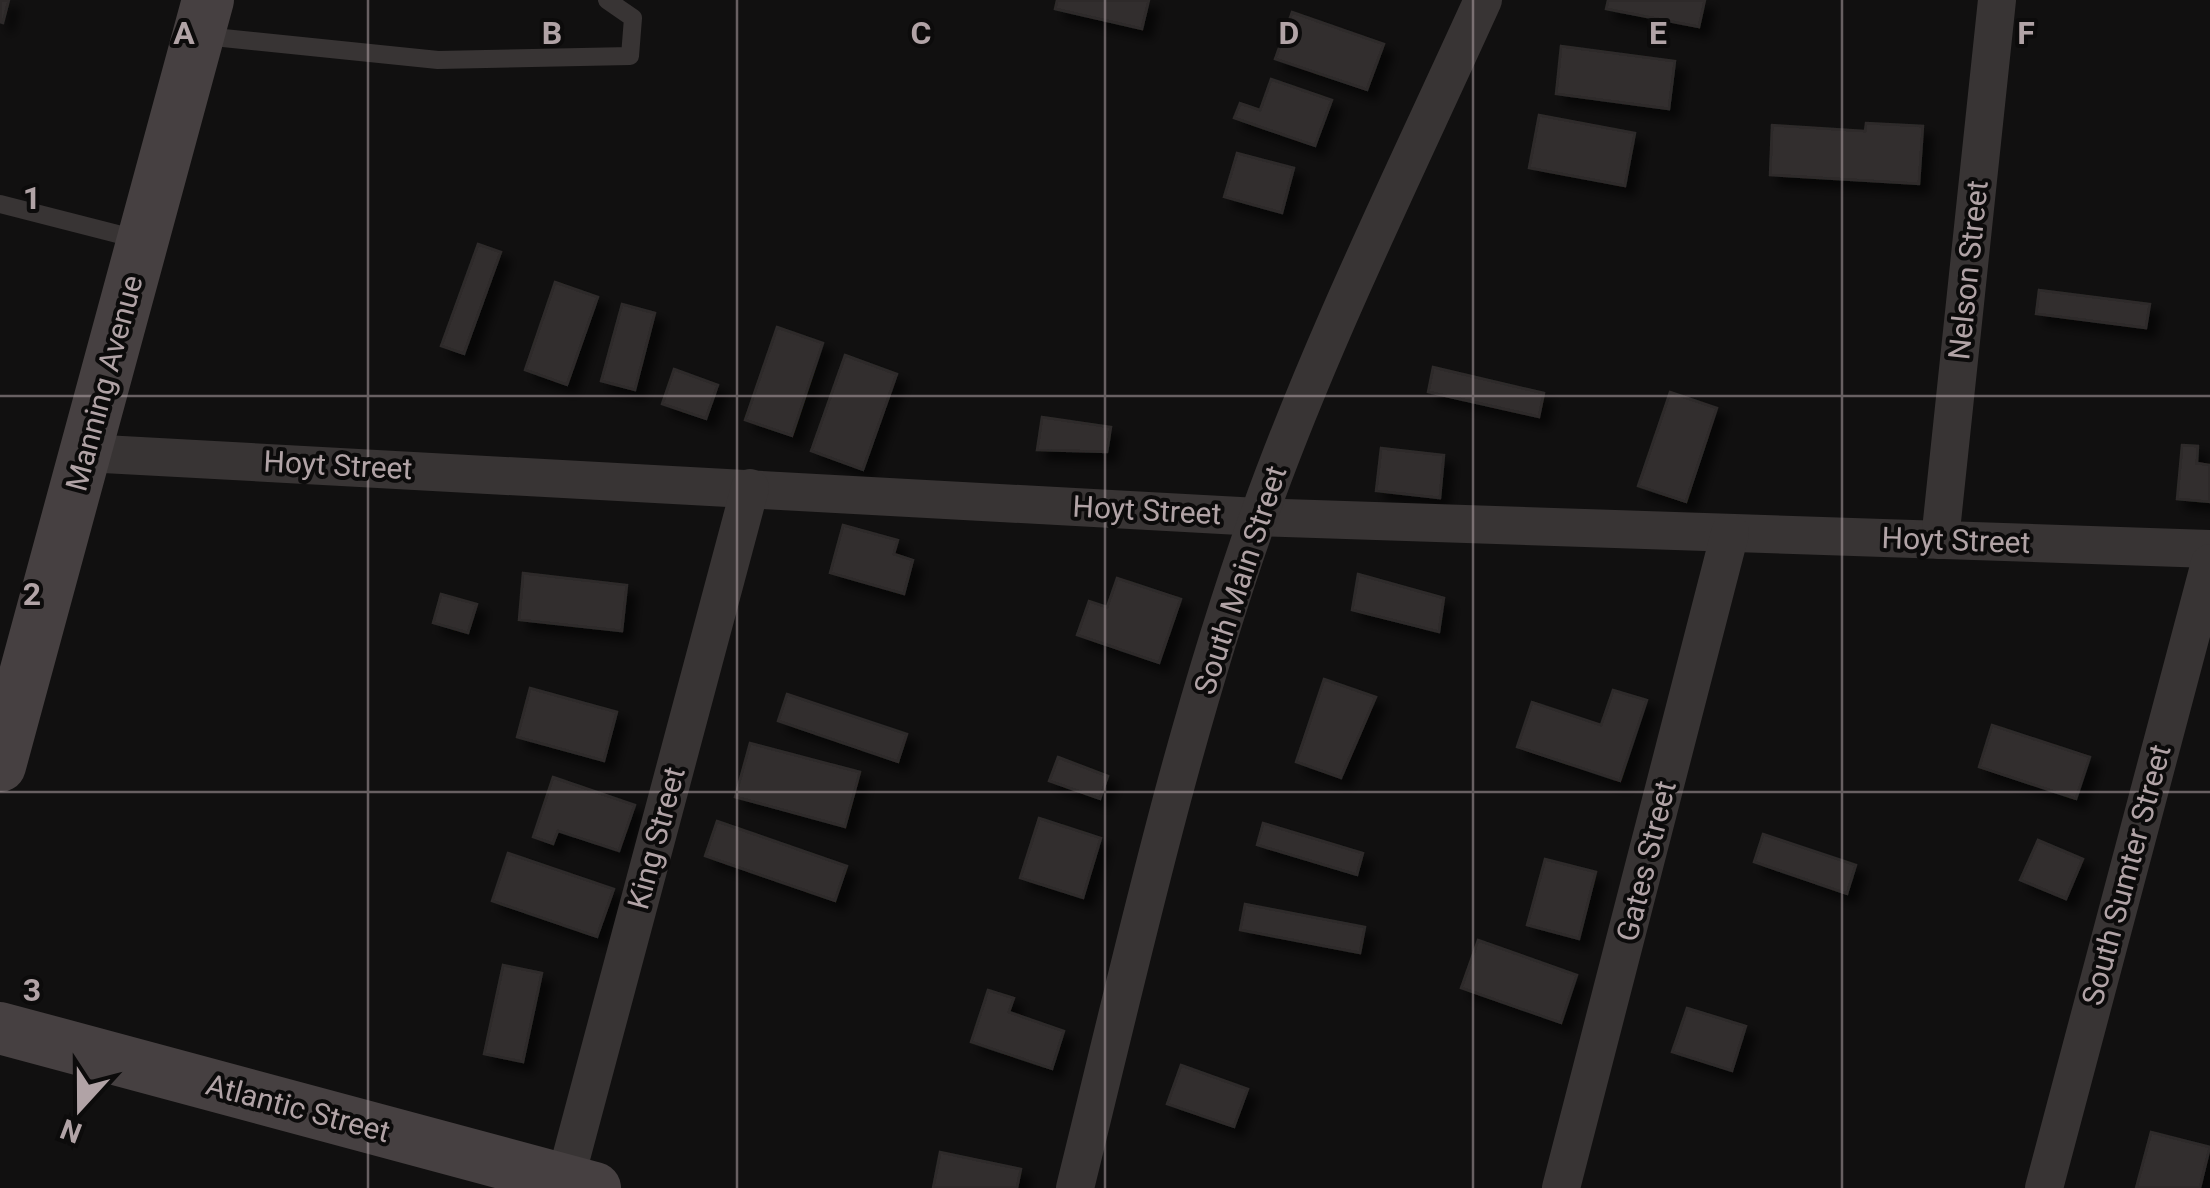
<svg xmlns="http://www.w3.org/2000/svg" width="2210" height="1188" viewBox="0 0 2210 1188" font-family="Roboto,sans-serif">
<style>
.building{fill:#302d2d;stroke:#2d2b2a;stroke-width:2.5;filter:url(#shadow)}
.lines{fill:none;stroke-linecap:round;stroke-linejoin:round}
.lane{stroke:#383434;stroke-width:18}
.street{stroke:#383434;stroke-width:38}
.secondary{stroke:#464041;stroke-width:52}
.grid{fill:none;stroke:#b1a3a6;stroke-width:2.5;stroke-opacity:0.55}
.labels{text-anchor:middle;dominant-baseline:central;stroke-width:8;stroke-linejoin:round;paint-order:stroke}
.street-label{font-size:30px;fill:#b1a3a6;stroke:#0c0b0b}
.grid-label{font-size:32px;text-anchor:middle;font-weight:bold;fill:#b1a3a6;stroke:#0c0b0b;stroke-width:8;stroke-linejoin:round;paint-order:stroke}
</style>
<defs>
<filter id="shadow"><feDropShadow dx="9" dy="9" stdDeviation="5" flood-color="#0009"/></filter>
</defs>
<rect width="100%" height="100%" fill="#111010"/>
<!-- building -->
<g class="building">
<polygon points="0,0 9,0 3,23 0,22"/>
<polygon points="1057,0 1149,0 1142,29 1055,9"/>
<polygon points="1608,0 1705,0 1699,27 1606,9"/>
<polygon points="1292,12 1384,44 1367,90 1275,59"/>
<polygon points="1561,46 1675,61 1669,109 1556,94"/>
<polygon points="1271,79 1332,100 1315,146 1234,118 1240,103 1260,110"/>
<polygon points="1539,115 1635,133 1625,186 1529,168"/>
<polygon points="1866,123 1923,126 1919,184 1770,175 1772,125 1865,131"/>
<polygon points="1237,153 1294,168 1282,213 1224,197"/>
<polygon points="478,244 501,252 464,354 441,346"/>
<polygon points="555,282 598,297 567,385 525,370"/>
<polygon points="2039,290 2150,304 2146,328 2036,314"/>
<polygon points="622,304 655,313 635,390 601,381"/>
<polygon points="777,327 823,343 792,436 745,420"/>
<polygon points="845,355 897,374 863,470 811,451"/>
<polygon points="1433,367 1544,393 1539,417 1428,392"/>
<polygon points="674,369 718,385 706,419 662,404"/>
<polygon points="1670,392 1717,408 1686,502 1638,486"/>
<polygon points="1042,417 1111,427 1107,452 1037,450"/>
<polygon points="2182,445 2198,446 2197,463 2210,465 2210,502 2177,499"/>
<polygon points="1381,448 1444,455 1440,498 1376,491"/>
<polygon points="843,525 898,540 894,554 913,560 904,594 830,573"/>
<polygon points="523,573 627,585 622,631 519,620"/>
<polygon points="1358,574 1444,598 1439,632 1352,610"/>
<polygon points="1117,578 1181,599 1159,663 1077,635 1089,601 1107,607"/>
<polygon points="441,594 477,604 468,633 433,623"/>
<polygon points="1324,679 1376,697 1341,778 1296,762"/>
<polygon points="530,688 617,712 604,761 517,737"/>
<polygon points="1613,690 1647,700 1620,781 1517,747 1532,702 1601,725"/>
<polygon points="787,694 907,734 898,762 778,721"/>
<polygon points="1992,725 2090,757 2076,799 1979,767"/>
<polygon points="750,743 860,772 845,827 735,797"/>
<polygon points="1058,757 1108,776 1100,799 1049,781"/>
<polygon points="553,777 635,805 619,851 558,831 553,844 533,837"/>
<polygon points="1039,818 1101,838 1083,898 1020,878"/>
<polygon points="717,821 847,866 835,901 705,856"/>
<polygon points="1263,823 1363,853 1357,875 1257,845"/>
<polygon points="1763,834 1856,865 1847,894 1754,862"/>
<polygon points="2038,840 2083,859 2066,899 2020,880"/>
<polygon points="508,853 614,889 597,937 492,901"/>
<polygon points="1545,859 1596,872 1579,939 1527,925"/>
<polygon points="1245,904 1365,927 1360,953 1240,930"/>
<polygon points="1478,940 1577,975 1561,1023 1461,988"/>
<polygon points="503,965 542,973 523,1062 484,1054"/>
<polygon points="988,990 1014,998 1009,1012 1064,1031 1052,1069 971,1042"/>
<polygon points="1687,1008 1746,1026 1732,1071 1672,1052"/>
<polygon points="1181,1065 1248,1089 1234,1127 1167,1104"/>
<polygon points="2151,1132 2210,1147 2200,1188 2136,1188"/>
<polygon points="940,1152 1021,1169 1017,1188 933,1188"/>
</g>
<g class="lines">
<!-- lane -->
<g class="lane">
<polyline points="204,36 438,60 630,56 633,18 607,0"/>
<polyline points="0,204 137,239"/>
</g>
<!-- street -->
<g class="street">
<polyline points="85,453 1258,517 2210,549"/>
<polyline points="1940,540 1997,0"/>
<polyline points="563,1188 750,488"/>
<path d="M1075,1188C1131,963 1181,734 1259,515C1322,339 1406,170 1483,0"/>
<polyline points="1561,1188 1730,533"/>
<polyline points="2044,1188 2210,563"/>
</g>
<!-- secondary -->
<g class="secondary">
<polyline points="0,766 208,0"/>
<polyline points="0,1028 595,1188"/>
</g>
</g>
<!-- grid -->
<path class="grid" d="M368,0V1188M737,0V1188M1105,0V1188M1473,0V1188M1842,0V1188M0,396H2210M0,792H2210"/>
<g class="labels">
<!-- street labels -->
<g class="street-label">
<text transform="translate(1968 270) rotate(-84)">Nelson Street</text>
<text transform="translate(104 383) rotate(-75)">Manning Avenue</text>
<text transform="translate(338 465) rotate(3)">Hoyt Street</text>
<text transform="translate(1147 510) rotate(3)">Hoyt Street</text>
<text transform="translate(1956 540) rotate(2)">Hoyt Street</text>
<text transform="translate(1240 580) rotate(-72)">South Main Street</text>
<text transform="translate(656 838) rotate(-75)">King Street</text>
<text transform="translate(1646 861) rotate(-76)">Gates Street</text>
<text transform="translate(2126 875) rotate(-75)">South Sumter Street</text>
<text transform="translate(298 1108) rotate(15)">Atlantic Street</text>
</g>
</g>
<g class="grid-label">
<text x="184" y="44">A</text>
<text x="552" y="44">B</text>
<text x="921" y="44">C</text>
<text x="1289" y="44">D</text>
<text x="1658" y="44">E</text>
<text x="2026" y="44">F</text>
<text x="32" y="209">1</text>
<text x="32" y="605">2</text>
<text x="32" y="1001">3</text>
</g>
<!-- north arrow -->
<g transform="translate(80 1108) rotate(201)" stroke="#0c0b0b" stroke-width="8" paint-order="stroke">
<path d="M0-8L18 38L0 25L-18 38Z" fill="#b1a3a6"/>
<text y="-15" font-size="28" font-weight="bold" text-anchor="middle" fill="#b1a3a6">N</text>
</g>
</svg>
